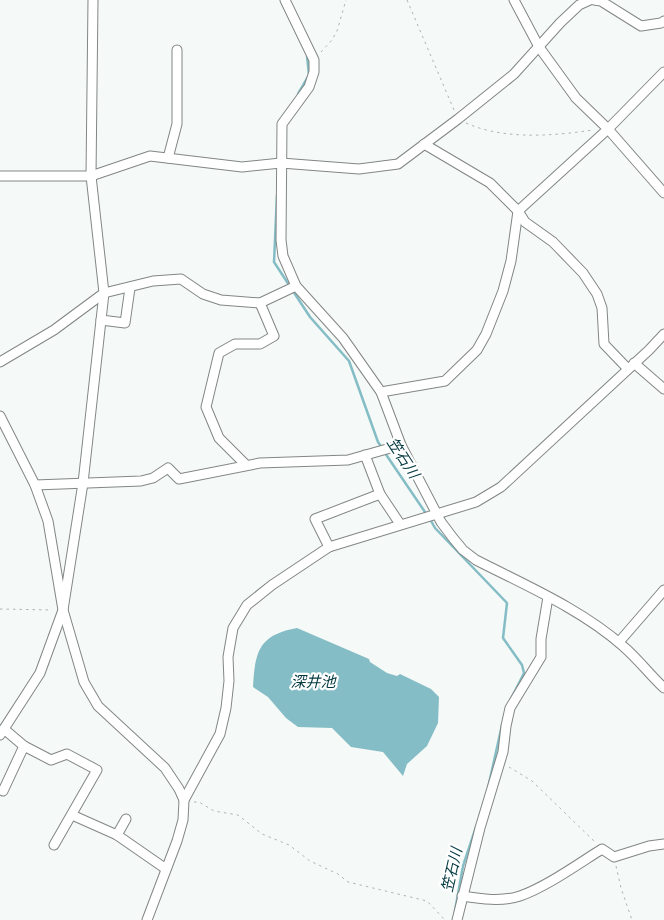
<svg xmlns="http://www.w3.org/2000/svg" width="664" height="920" viewBox="0 0 664 920" font-family="Signika,'Noto Sans JP',sans-serif">
<style>
.water{fill:#84bdc6}
.lines{fill:none;stroke-linecap:round;stroke-linejoin:round}
.stream{stroke:#84bdc6;stroke-width:2.5}
.minor-casing{stroke:#828684;stroke-width:11}
.path{stroke:#b1b4b3;stroke-width:1;stroke-dasharray:2.5 4;stroke-linecap:butt}
.minor{stroke:#fff;stroke-width:9}
.labels{text-anchor:middle;dominant-baseline:central;stroke-width:4.5;stroke-linejoin:round;paint-order:stroke}
.water-label{font-size:15px;font-style:italic;fill:#00383f;stroke:#fff}
</style>
<rect width="100%" height="100%" fill="#f5f9f7"/>
<!-- water -->
<path class="water" d="M297,628L369,659L370,662L387,673L397,676L400,674L431,689L439,697L438,723L427,746L407,764L403,776L383,752L351,747L332,728L298,727L286,718L268,697L253,687C255,651 259,635 297,628Z"/>
<g class="lines">
<!-- stream -->
<g class="stream">
<polyline points="298,94 309,75 307,56"/>
<polyline points="277,195 274,262 310,317 349,361 378,442 382,448"/>
<polyline points="385,453 427,515"/>
<polyline points="430,519 435,528 507,603 503,638 522,665 524,673 512,697"/>
<polyline points="488,788 502,725"/>
<polyline points="455,911 463,866 476,827"/>
</g>
<defs>
<g id="minor">
<path d="M285,0L314,60V72L309,87L282,124L281,240L283,256L296,286L343,338L381,392L401,445L441,522L453,538L463,550L476,560C525,585 583,610 624,647C638,659 650,675 664,688"/>
<polyline points="514,0 539,47 576,98 608,129 664,193"/>
<polyline points="594,0 601,1 641,26 661,23 664,21"/>
<polyline points="424,144 490,183 518,211 608,129 664,72"/>
<polyline points="168,158 177,124 177,50"/>
<polyline points="0,176 91,176 150,156 242,167 281,163 359,169 398,164 458,119 514,74 560,23 579,5 590,0"/>
<polyline points="518,211 525,222 553,242 583,273 597,294 602,308 604,344 628,369"/>
<polyline points="101,320 125,323 130,288"/>
<polyline points="0,362 54,330 104,293 153,281 181,279 203,294 221,300 260,303 296,286"/>
<polyline points="634,363 664,389"/>
<polyline points="381,392 445,381 477,350 486,334 503,291 511,261 518,211"/>
<polyline points="0,416 35,485 48,521 63,610 84,682 98,706 165,768 179,789 184,800"/>
<polyline points="365,455 380,494 400,524"/>
<polyline points="246,465 219,438 206,407 219,353 235,344 260,344 274,336 260,303"/>
<polyline points="35,485 141,481 153,478 168,468 179,479 260,463 348,460 401,445"/>
<polyline points="329,547 315,519 380,494"/>
<polyline points="619,642 664,590"/>
<polyline points="4,729 24,746 51,760 67,754 97,770 54,845"/>
<polyline points="0,735 40,673 63,610 83,483 104,293 91,176 93,0"/>
<polyline points="3,791 24,746"/>
<polyline points="72,815 117,835 166,869"/>
<polyline points="117,835 126,819"/>
<path d="M462,896C481,899 502,902 520,896C546,887 578,864 602,849L614,857L649,846L664,844"/>
<polyline points="147,920 177,841 183,820 184,800 220,734 226,708 229,681 228,657 233,628 247,605 272,585 329,547 476,502 501,487 649,350 664,334"/>
<polyline points="457,920 480,828 503,752 506,726 510,708 541,657 541,639 548,597"/>
</g>
</defs>
<!-- minor casing -->
<use href="#minor" class="minor-casing"/>
<!-- path -->
<g class="path">
<polyline points="407,0 454,110"/>
<polyline points="321,52 332,40 337,31 346,0"/>
<path d="M466,123C504,140 553,136 593,130"/>
<polyline points="0,609 52,610"/>
<polyline points="509,767 532,781 596,843"/>
<polyline points="194,802 199,802 214,811 238,815 262,834 289,845 310,861 338,874 348,882 427,901 445,920"/>
<polyline points="616,866 621,888 632,920"/>
</g>
<!-- minor -->
<use href="#minor" class="minor"/>
</g>
<g class="labels">
<!-- water labels -->
<g class="water-label">
<text transform="translate(403 458) rotate(57)">笠石川</text>
<text x="313" y="682">深井池</text>
<text transform="translate(452 870) rotate(-77)">笠石川</text>
</g>
</g>
</svg>
